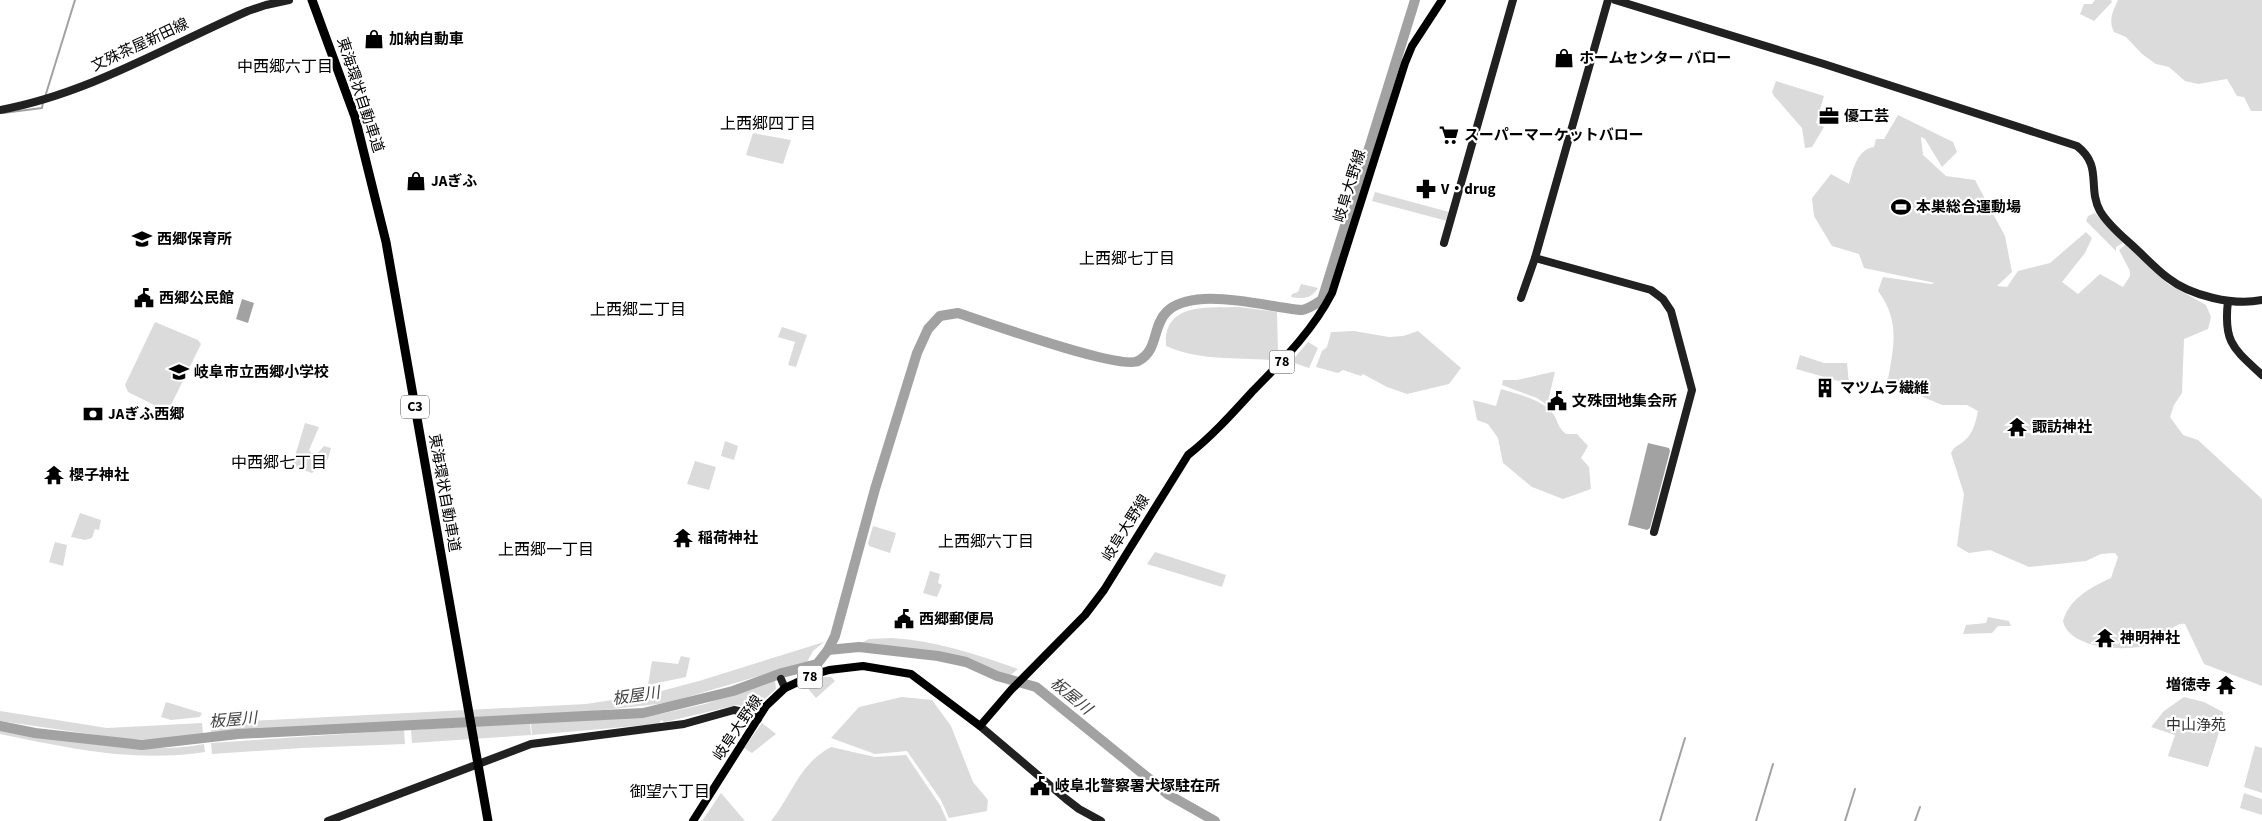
<svg xmlns="http://www.w3.org/2000/svg" width="2262" height="821" viewBox="0 0 2262 821" font-family="'Source Sans 3','Noto Sans JP',sans-serif">
<style>
.green{fill:#dbdbdb}
.water{fill:#a2a2a2}
.lines{fill:none;stroke-linecap:round;stroke-linejoin:round}
.stream{stroke:#a2a2a2;stroke-width:2}
.river{stroke:#a2a2a2;stroke-width:10}
.secondary{stroke:#212121;stroke-width:8}
.primary{stroke:#000;stroke-width:8}
.highway{stroke:#000;stroke-width:9}
.labels{text-anchor:middle;dominant-baseline:central;stroke-width:4.5;stroke-linejoin:round;paint-order:stroke}
.shield{fill:#fff;stroke:#4c4c4c;stroke-width:1}
.shield-label{font-size:14px;font-weight:bold;fill:#000}
.poi-label{font-size:15px;font-weight:bold;fill:#000;stroke:#fff;text-anchor:start}
.street-label{font-size:15px;fill:#000;stroke:#fff}
.park-label{font-size:15px;fill:#323232;stroke:#fff}
.neighbourhood-label{font-size:16px;fill:#000;stroke:#fff}
.water-label{font-size:16px;font-style:italic;fill:#434343;stroke:#fff}
</style>
<rect width="100%" height="100%" fill="#fff"/>
<!-- green -->
<g class="green">
<polygon points="2095,0 2111,0 2112,2 2094,21 2080,14 2084,4 2092,4"/>
<path d="M2118,0H2262V111H2251L2244,97L2237,96L2227,79L2198,84L2185,81L2169,67L2156,64L2142,54L2126,37L2114,32C2108,20 2113,11 2118,0Z"/>
<polygon points="1776,81 1824,96 1816,123 1824,127 1812,147 1805,148 1802,128 1774,96 1772,92"/>
<path d="M1898,115L1953,142L1957,152L1942,167L1925,139L1921,137L1923,155L1946,176L1975,180L2005,236L2012,272L1997,286L2007,287L2018,271L2050,263L2086,232L2092,238L2085,253L2062,282L2078,294L2100,274L2123,287L2130,276V271L2119,250L2126,244L2168,284L2206,305L2211,317L2208,329L2184,339L2182,393L2174,405L2170,417L2183,435L2198,440L2262,499V686L2204,664L2185,624C2174,622 2165,637 2156,642C2135,653 2069,651 2063,621C2069,599 2091,587 2111,578L2118,557L2115,553L2101,554L2086,561L2029,567L1990,550L1969,553L1957,546L1964,494L1951,453C1955,445 1959,446 1965,440C1973,434 1976,421 1978,411L1967,405H1942L1890,383L1888,379C1894,346 1900,320 1878,291L1883,277L1931,284L1935,283L1864,268L1859,254L1832,246L1814,216L1812,198L1831,174L1849,184C1853,170 1857,149 1874,147L1876,139H1884Z"/>
<polygon points="753,133 791,140 783,164 746,155"/>
<polygon points="1375,192 1449,212 1447,221 1372,201"/>
<polygon points="2095,213 2123,243 2116,247 2116,251 2086,221 2088,216"/>
<path d="M1301,284L1318,288C1311,299 1303,299 1291,297L1292,294L1298,292Z"/>
<path d="M1239,307L1277,312L1278,351L1270,360C1234,357 1199,361 1166,346C1163,302 1208,308 1239,307Z"/>
<polygon points="155,322 198,340 201,344 170,407 164,410 128,392 125,385"/>
<polygon points="782,327 807,335 796,367 788,365 795,342 778,337"/>
<polygon points="1354,331 1389,337 1403,336 1418,331 1461,368 1449,384 1407,394 1387,387 1363,374 1361,376 1343,370 1338,373 1316,367 1322,351 1327,347 1331,332"/>
<polygon points="1308,342 1318,348 1309,368 1291,362"/>
<polygon points="1800,355 1824,363 1847,363 1849,384 1796,369"/>
<polygon points="1552,372 1555,372 1547,405 1537,398 1502,385 1503,380 1517,380"/>
<path d="M1501,389C1517,394 1544,400 1554,415C1559,423 1556,425 1566,434H1577L1588,446L1581,458L1589,467L1591,489L1563,499L1532,487L1503,463L1498,438L1488,424L1477,420L1473,400L1496,406Z"/>
<polygon points="305,423 319,427 309,450 314,457 324,446 331,448 328,459 312,473 292,466"/>
<polygon points="725,441 738,446 734,460 721,456"/>
<polygon points="695,461 716,467 709,490 687,484"/>
<polygon points="80,513 101,520 99,530 95,529 92,538 85,540 71,537"/>
<polygon points="873,526 896,533 890,553 869,546 868,543"/>
<polygon points="55,542 67,545 63,566 49,562"/>
<polygon points="1155,552 1226,575 1222,587 1147,564"/>
<polygon points="930,571 940,574 938,583 942,585 937,597 923,593"/>
<polygon points="1988,617 2009,621 2011,626 1998,626 1992,633 1963,634 1966,625 1986,623"/>
<path d="M892,638C937,641 976,654 1018,669L1007,678C978,664 949,653 916,649C898,647 877,648 859,644L869,639Z"/>
<polygon points="824,642 813,651 807,662 667,703 585,712 211,732 210,723 586,704 650,694 699,681"/>
<polygon points="681,656 690,658 686,677 648,685 652,661 678,664"/>
<polygon points="823,677 831,677 835,681 816,698 805,685"/>
<polygon points="775,680 776,689 757,706 751,708 737,705 665,722 661,720 659,724 532,735 531,723 660,714 705,704"/>
<polygon points="902,697 932,700 951,726 973,782 988,800 987,811 949,818 941,800 907,751 875,754 831,738 859,707"/>
<polygon points="2184,697 2204,702 2223,712 2223,720 2208,767 2168,756 2175,735 2151,727 2164,711"/>
<polygon points="166,702 202,713 200,717 171,720 161,717"/>
<polygon points="0,711 107,728 202,723 203,734 154,740 124,739 0,721"/>
<polygon points="530,723 531,735 412,743 411,730"/>
<polygon points="762,723 776,734 752,753 744,748"/>
<path d="M0,729C61,740 143,756 204,744L205,752C134,763 69,748 0,734Z"/>
<polygon points="404,730 405,744 302,748 212,754 211,743"/>
<polygon points="2255,746 2262,748 2262,793 2244,787"/>
<path d="M831,747L875,757L906,755L940,805L947,821H771C793,794 798,765 831,747Z"/>
<polygon points="721,793 745,821 702,821"/>
<polygon points="2244,793 2262,799 2262,815 2240,808"/>
</g>
<!-- water -->
<g class="water">
<polygon points="242,299 254,303 248,323 236,319"/>
<polygon points="1648,443 1669,448 1670,451 1650,528 1647,530 1628,525"/>
</g>
<g class="lines">
<!-- stream -->
<g class="stream">
<polyline points="45,97 75,0"/>
<polyline points="3,113 42,108 43,102"/>
<polyline points="1660,821 1685,738"/>
<polyline points="1756,821 1773,764"/>
<polyline points="1845,821 1855,789"/>
<polyline points="1915,821 1920,807"/>
</g>
<!-- river -->
<g class="river">
<polyline points="828,650 859,647 938,656 966,662 997,676 1036,687 1169,795 1215,821"/>
<path d="M0,726L35,733L142,745L238,734L643,713L733,691L782,673L817,664L828,650L835,636L875,489L917,353L928,329L940,316L958,313C985,322 1120,370 1138,361C1168,346 1140,303 1204,299C1229,298 1255,303 1279,307C1287,308 1295,310 1302,310C1309,309 1317,303 1322,300L1415,0"/>
</g>
<!-- secondary -->
<g class="secondary">
<path d="M1615,0L1824,64L2077,146C2103,166 2087,187 2100,211C2108,225 2123,237 2134,247C2145,257 2156,269 2168,278C2191,296 2234,306 2262,300"/>
<path d="M0,110C88,94 167,46 248,11L266,5L289,0"/>
<polyline points="1444,243 1513,0"/>
<polyline points="1535,258 1651,290 1663,299 1671,311 1692,390 1654,532"/>
<polyline points="1521,298 1535,258 1608,0"/>
<path d="M2228,301C2223,343 2234,349 2262,375"/>
<polyline points="781,679 785,688"/>
<polyline points="980,726 1066,799 1079,809 1101,821"/>
<polyline points="328,821 531,744 684,724 734,710 749,713 758,719"/>
</g>
<!-- primary -->
<path class="primary" d="M693,821L766,706L785,688L813,675L829,670L863,666L911,674L980,726L1011,690L1085,615L1104,590L1188,455C1211,437 1231,415 1251,393C1281,362 1312,332 1332,293L1405,63L1412,46L1442,0"/>
<!-- highway -->
<polyline class="highway" points="312,0 355,117 386,242 488,821"/>
</g>
<!-- icons -->
<defs>
<symbol id="shop-bare" viewBox="-9 -9 18 18"><path d="M-5-2.5h2.3a2.7 3.5 0 0 1 5.4 0H5L5.5 6h-11ZM-1.5-2.5h3a1.5 2.3 0 0 0-3 0Z" fill="#000" stroke="#fff" stroke-width="2.5" paint-order="stroke"/></symbol>
<symbol id="office-bare" viewBox="-9 -9 18 18"><path d="M-6-3h4V-5.5h4V-3h4V5H-6ZM-1-4.5V-3h2v-1.5ZM-6 0V1H6V0Z" fill="#000" stroke="#fff" stroke-width="2.5" paint-order="stroke"/></symbol>
<symbol id="supermarket-bare" viewBox="-9 -9 18 18"><path d="M-6-5.5h2.5l.6 2H6L4.5 2H-2.5L-4.4-4H-6ZM-1.5 3.2a1.3 1.3 0 1 0 .1 0ZM3 3.2a1.3 1.3 0 1 0 .1 0Z" fill="#000" stroke="#fff" stroke-width="2.5" paint-order="stroke"/></symbol>
<symbol id="pharmacy-bare" viewBox="-9 -9 18 18"><path d="M-2-6h4v4h4v4h-4v4h-4v-4h-4v-4h4Z" fill="#000" stroke="#fff" stroke-width="2.5" paint-order="stroke"/></symbol>
<symbol id="stadium-bare" viewBox="-9 -9 18 18"><path d="M0-5a6.5 5 0 1 0 0 10a6.5 5 0 1 0 0-10ZM-3.5-1.8h7v3.6h-7Z" fill="#000" stroke="#fff" stroke-width="2.5" paint-order="stroke"/></symbol>
<symbol id="school-bare" viewBox="-9 -9 18 18"><path d="M0-5L7-2L0 1L-7-2ZM-4 1L0 2.5L4 1V4Q0 6-4 4Z" fill="#000" stroke="#fff" stroke-width="2.5" paint-order="stroke"/></symbol>
<symbol id="civic-bare" viewBox="-9 -9 18 18"><path d="M-.6-6.5H3V-4.5H.6V-3L4-1V1h2V6H-6V1h2V-1L-.6-3ZM-1.2 2.5V6h2.4V2.5Z" fill="#000" stroke="#fff" stroke-width="2.5" paint-order="stroke"/></symbol>
<symbol id="building-bare" viewBox="-9 -9 18 18"><path d="M-4-6H4V6H1V3H-1V6H-4ZM-2.5-4.3h1.7v1.8h-1.7ZM.8-4.3h1.7v1.8H.8ZM-2.5-1h1.7V.8h-1.7ZM.8-1h1.7V.8H.8Z" fill="#000" stroke="#fff" stroke-width="2.5" paint-order="stroke"/></symbol>
<symbol id="bank-bare" viewBox="-9 -9 18 18"><path d="M-6-4H6V4H-6ZM0-2.3a2.3 2.3 0 1 0 0 4.6a2.3 2.3 0 1 0 0-4.6Z" fill="#000" stroke="#fff" stroke-width="2.5" paint-order="stroke"/></symbol>
<symbol id="temple-bare" viewBox="-9 -9 18 18"><path d="M0-6L5-2H3V0L6.5 2.5H4V6H1.5V3h-3V6H-4V2.5H-6.5L-3 0V-2H-5Z" fill="#000" stroke="#fff" stroke-width="2.5" paint-order="stroke"/></symbol>
</defs>
<g fill-rule="evenodd">
<use href="#shop-bare" x="360" y="25" width="28" height="28"/>
<use href="#shop-bare" x="1550" y="44" width="28" height="28"/>
<use href="#office-bare" x="1815" y="102" width="28" height="28"/>
<use href="#supermarket-bare" x="1435" y="121" width="28" height="28"/>
<use href="#shop-bare" x="402" y="167" width="28" height="28"/>
<use href="#pharmacy-bare" x="1412" y="175" width="28" height="28"/>
<use href="#stadium-bare" x="1887" y="193" width="28" height="28"/>
<use href="#school-bare" x="128" y="225" width="28" height="28"/>
<use href="#civic-bare" x="130" y="284" width="28" height="28"/>
<use href="#school-bare" x="165" y="358" width="28" height="28"/>
<use href="#building-bare" x="1811" y="374" width="28" height="28"/>
<use href="#civic-bare" x="1543" y="387" width="28" height="28"/>
<use href="#bank-bare" x="79" y="400" width="28" height="28"/>
<use href="#temple-bare" x="2003" y="413" width="28" height="28"/>
<use href="#temple-bare" x="40" y="461" width="28" height="28"/>
<use href="#temple-bare" x="669" y="524" width="28" height="28"/>
<use href="#civic-bare" x="890" y="605" width="28" height="28"/>
<use href="#temple-bare" x="2091" y="624" width="28" height="28"/>
<use href="#temple-bare" x="2212" y="671" width="28" height="28"/>
<use href="#civic-bare" x="1026" y="772" width="28" height="28"/>
</g>
<g class="labels">
<!-- shield labels -->
<g class="shield">
<rect x="1269.5" y="350.5" width="25" height="23" rx="4"/>
<rect x="401" y="395.5" width="28" height="23" rx="4"/>
<rect x="797.5" y="665.5" width="25" height="23" rx="4"/>
</g>
<g class="shield-label">
<text x="1282" y="362">78</text>
<text x="415" y="407">C3</text>
<text x="810" y="677">78</text>
</g>
<!-- poi labels -->
<g class="poi-label">
<text x="389" y="39">加納自動車</text>
<text x="1579" y="58">ホームセンター バロー</text>
<text x="1844" y="116">優工芸</text>
<text x="1464" y="135">スーパーマーケットバロー</text>
<text x="431" y="181">JAぎふ</text>
<text x="1441" y="189">V・drug</text>
<text x="1916" y="207">本巣総合運動場</text>
<text x="157" y="239">西郷保育所</text>
<text x="159" y="298">西郷公民館</text>
<text x="194" y="372">岐阜市立西郷小学校</text>
<text x="1840" y="388">マツムラ繊維</text>
<text x="1572" y="401">文殊団地集会所</text>
<text x="108" y="414">JAぎふ西郷</text>
<text x="2032" y="427">諏訪神社</text>
<text x="69" y="475">櫻子神社</text>
<text x="698" y="538">稲荷神社</text>
<text x="919" y="619">西郷郵便局</text>
<text x="2120" y="638">神明神社</text>
<text x="2211" y="685" text-anchor="end">増徳寺</text>
<text x="1055" y="786">岐阜北警察署犬塚駐在所</text>
</g>
<!-- street labels -->
<g class="street-label">
<text transform="translate(140 45) rotate(-25)">文殊茶屋新田線</text>
<text transform="translate(360 95) rotate(72)">東海環状自動車道</text>
<text transform="translate(1350 186) rotate(-73)">岐阜大野線</text>
<text transform="translate(444 493) rotate(80)">東海環状自動車道</text>
<text transform="translate(1126 528) rotate(-58)">岐阜大野線</text>
<text transform="translate(738 728) rotate(-56)">岐阜大野線</text>
</g>
<!-- park labels -->
<g class="park-label">
<text x="2196" y="725">中山浄苑</text>
</g>
<!-- neighbourhood labels -->
<g class="neighbourhood-label">
<text x="285" y="67">中西郷六丁目</text>
<text x="768" y="124">上西郷四丁目</text>
<text x="1127" y="259">上西郷七丁目</text>
<text x="638" y="310">上西郷二丁目</text>
<text x="279" y="463">中西郷七丁目</text>
<text x="986" y="542">上西郷六丁目</text>
<text x="546" y="550">上西郷一丁目</text>
<text x="670" y="792">御望六丁目</text>
</g>
<!-- water labels -->
<g class="water-label">
<text transform="translate(636 696) rotate(-8)">板屋川</text>
<text transform="translate(1071 696) rotate(39)">板屋川</text>
<text transform="translate(233 720) rotate(-5)">板屋川</text>
</g>
</g>
</svg>
